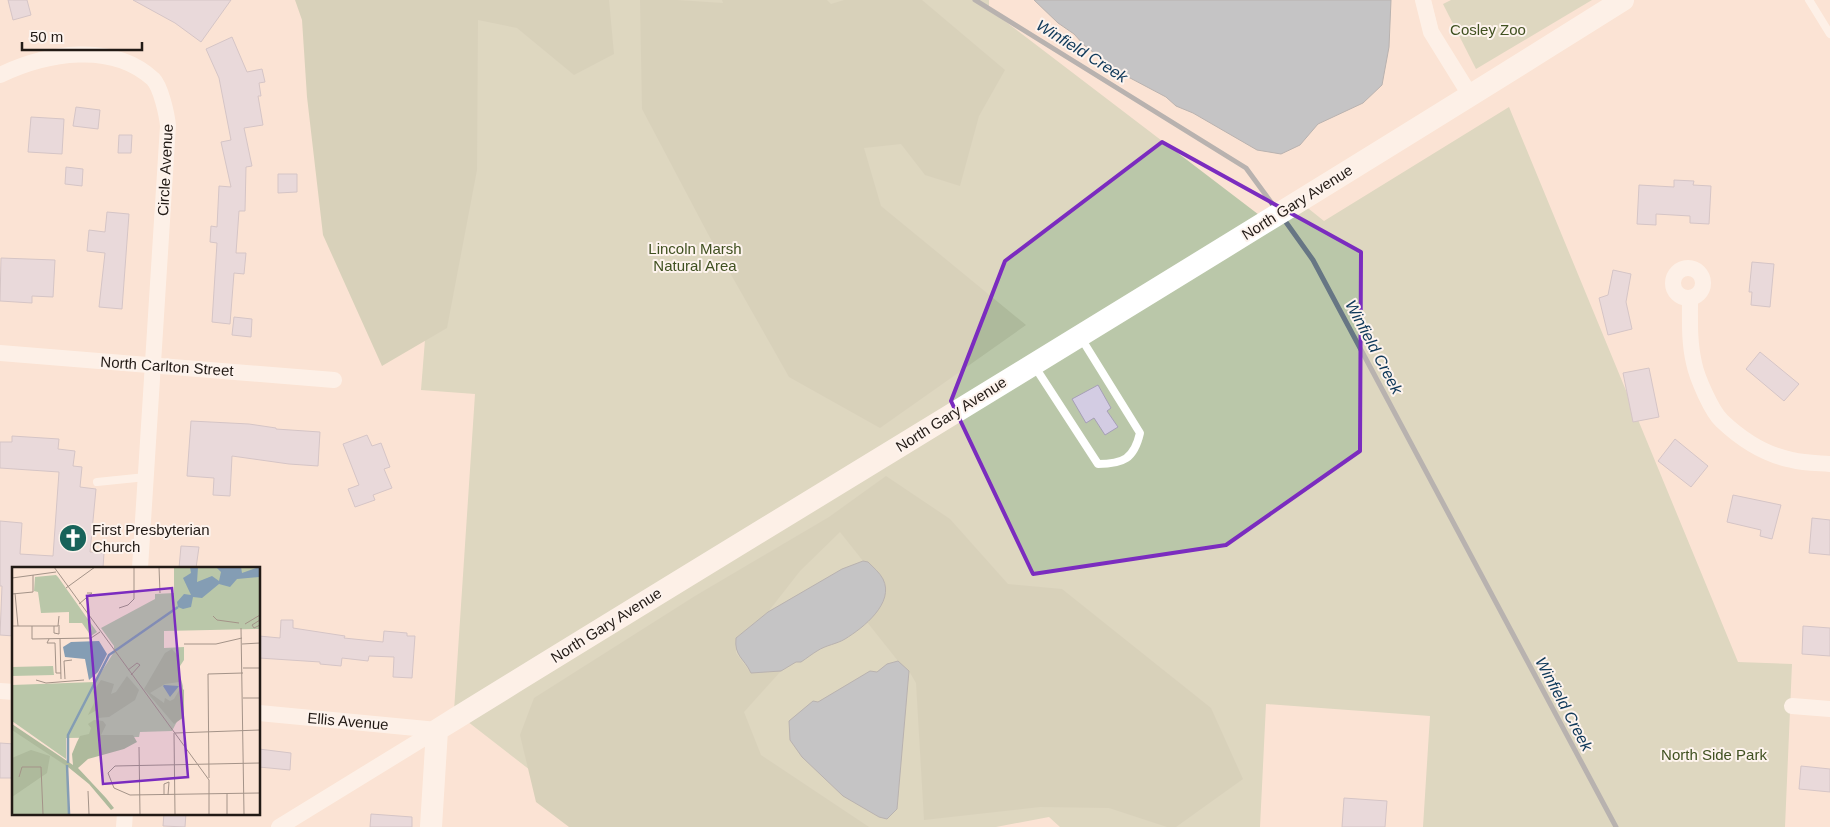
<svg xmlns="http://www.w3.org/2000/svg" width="1830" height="827" viewBox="0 0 1830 827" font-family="Helvetica,sans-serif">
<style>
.green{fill:#bac7a9}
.forest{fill:#aeba9c}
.water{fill:#849db4;stroke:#677684}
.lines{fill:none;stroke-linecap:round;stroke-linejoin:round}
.stream{stroke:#677684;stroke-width:5}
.building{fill:#d3cce3;stroke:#a69fb6}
.lane{stroke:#fff;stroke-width:8}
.street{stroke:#fff;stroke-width:16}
.secondary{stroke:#fff;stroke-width:22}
.marked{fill:none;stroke:#7b2cbf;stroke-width:4;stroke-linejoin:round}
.labels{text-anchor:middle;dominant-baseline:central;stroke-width:4;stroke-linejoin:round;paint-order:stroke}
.park-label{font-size:15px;fill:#405121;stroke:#fdf3ed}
.street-label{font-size:15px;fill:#221a15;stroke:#fdf3ed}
.poi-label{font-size:15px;fill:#221a15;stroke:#fdf3ed;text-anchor:start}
.water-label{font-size:16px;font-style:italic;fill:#0e3859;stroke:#fdf3ed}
.inset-river{fill:none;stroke:#849db4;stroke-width:2.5}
.inset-road{fill:none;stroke:#a49388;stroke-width:1}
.view{fill:#7b2cbf;fill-opacity:0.15;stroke:#7b2cbf;stroke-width:2.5}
.inset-edge{fill:none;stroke:#221a15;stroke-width:2.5}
</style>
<rect width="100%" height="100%" fill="#fbe3d4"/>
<!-- green -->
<g class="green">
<polygon points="452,0 989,0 989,9 1267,221 1299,201 1324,221 1509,107 1738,662 1792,664 1785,827 1423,827 1430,716 1266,704 1260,827 1060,827 1049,817 996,827 646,827 557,791 454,711 475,394 421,390"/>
<polygon points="1451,0 1592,0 1476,69 1443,4"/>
</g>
<!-- forest -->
<g class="forest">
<polygon points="295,0 609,0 614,54 574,75 517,28 478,20 477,170 447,328 382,366 323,235 307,97 302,20"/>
<polygon points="640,0 677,0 723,3 722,0 827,0 831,4 844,0 922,0 1005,70 979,116 960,186 925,175 901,144 864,148 881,206 1026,325 880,428 789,377 708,234 642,109"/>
<polygon points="886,476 950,519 1008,584 1062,589 1211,708 1243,779 1176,827 1167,827 1109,808 1040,807 924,820 916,683 909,671 898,661 867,622 881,606 869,562 863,561 840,532 800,571 768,612 736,638 736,653 751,673 781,671 744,712 761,755 869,827 569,827 536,802 520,735 534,698 695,596 829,517"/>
</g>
<!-- water -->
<g class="water">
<polygon points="1034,0 1391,0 1389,47 1382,85 1363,103 1318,124 1300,145 1281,154 1257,150 1193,113 1176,106 1166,97 1115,70 1084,45 1074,34 1058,23"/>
<path d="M863,561L868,562C873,567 880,573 883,579C895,603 863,628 845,639C837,644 826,645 817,651C812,654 807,658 801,662H796L781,671L751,673C744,658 734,656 736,638L768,612L842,569Z"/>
<polygon points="898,661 909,671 897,809 887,819 879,817 843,796 802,757 790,740 789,721 813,701 818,702 870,671 877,672 887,664"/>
</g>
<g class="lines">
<!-- stream -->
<g class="stream">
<polyline points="975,0 1246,168 1276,209"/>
<polyline points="1283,218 1313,260 1616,827"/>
</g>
</g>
<!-- building -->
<g class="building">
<polygon points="8,0 27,0 31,15 13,20"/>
<polygon points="133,0 231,0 201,42 175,23"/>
<polygon points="232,37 247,72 262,69 265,82 259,83 261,96 258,96 263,125 244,128 252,166 246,167 245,211 239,211 236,253 246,253 244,274 234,273 230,324 212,322 217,243 210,242 211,226 217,227 219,186 231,187 221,142 231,140 219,78 206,49"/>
<polygon points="76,107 100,110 98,129 73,126"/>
<polygon points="31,117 64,119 62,154 28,152"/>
<polygon points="119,135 132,135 131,153 118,153"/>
<polygon points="66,167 83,169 82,186 65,184"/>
<polygon points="278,174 297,174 297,192 278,193"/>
<polygon points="1674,180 1694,181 1693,185 1711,186 1709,224 1690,223 1690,216 1656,214 1656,225 1637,224 1639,185 1674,187"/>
<polygon points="107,212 129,214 122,309 99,307 105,253 87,251 89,230 105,232"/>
<polygon points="1,258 55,260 53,297 32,296 32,303 0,301"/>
<polygon points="1752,262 1774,264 1770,307 1751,305 1752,292 1749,292"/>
<polygon points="1613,270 1631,274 1626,302 1632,329 1608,335 1599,298 1608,295"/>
<polygon points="234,317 252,319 251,337 232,335"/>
<polygon points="1760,352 1799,384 1784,401 1746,369"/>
<polygon points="1649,368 1659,417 1633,422 1623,373"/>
<polygon points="1098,385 1111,408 1107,411 1118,427 1105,435 1094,418 1086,423 1072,399"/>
<polygon points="191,421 249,424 276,428 276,429 320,432 318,466 289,464 232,456 230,496 213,495 214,478 187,476"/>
<polygon points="367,435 372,446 381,443 390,467 384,469 392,488 373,495 375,500 355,507 348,489 359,485 343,444"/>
<polygon points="12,436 59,439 58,449 75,451 73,466 82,467 80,487 96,489 90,552 104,553 103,568 14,568 14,636 0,635 2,586 0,586 0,521 22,523 20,554 53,556 59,472 0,468 0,442 12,442"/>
<polygon points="1675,439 1708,466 1691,487 1658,461"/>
<polygon points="1733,495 1781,505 1772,539 1760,536 1761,530 1727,522"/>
<polygon points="1812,518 1830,520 1830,555 1809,553"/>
<polygon points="181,546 199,547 196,568 179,568"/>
<polygon points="281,620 293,620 293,628 345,636 344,638 383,642 384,631 407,633 407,636 415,636 412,678 393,677 394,657 369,656 368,661 342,658 341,666 320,664 320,662 259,658 259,636 280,638"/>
<polygon points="1803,626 1830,628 1830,656 1802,654"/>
<polygon points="0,743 14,744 14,778 0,778"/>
<polygon points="259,749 291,753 290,770 259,767"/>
<polygon points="1801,766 1830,769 1830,792 1799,789"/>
<polygon points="1344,798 1387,801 1385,827 1342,827"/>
<polygon points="164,813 186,813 185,827 163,826"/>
<polygon points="371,814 412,817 412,827 370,827"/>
</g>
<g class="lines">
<!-- lane -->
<g class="lane">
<polyline points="1809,0 1830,34"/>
<path d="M1035,367L1098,464C1123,464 1134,459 1140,433L1081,338"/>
<polyline points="97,482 146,477"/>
</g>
<!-- street -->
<g class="street">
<polyline points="1423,0 1431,32 1470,95"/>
<path d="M0,75C46,53 112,41 153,79C161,87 167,115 168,126L140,568"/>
<circle cx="1688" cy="283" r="15"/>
<path d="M1690,298C1690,320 1689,342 1694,363C1697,378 1712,412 1722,421C1741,439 1766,455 1792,460C1804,463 1817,463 1830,464"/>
<polyline points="0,353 334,380"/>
<polyline points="0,691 14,692"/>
<polyline points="1792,706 1830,709"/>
<polyline points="259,713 437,730"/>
<polyline points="124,827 125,813"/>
<polyline points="279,827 437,730"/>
</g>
<!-- secondary -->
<path class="secondary" d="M431,827L437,730C832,486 1230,247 1623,0"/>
</g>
<!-- marked area -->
<path d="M0 0H1830V827H0ZM1162,142L1361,252L1360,451L1226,545L1033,574L951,401L1005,261Z" fill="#fbe3d4" fill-opacity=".55" fill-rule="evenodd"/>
<path class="marked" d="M1162,142L1361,252L1360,451L1226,545L1033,574L951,401L1005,261Z"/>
<!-- icons -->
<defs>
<symbol id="church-disc" viewBox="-11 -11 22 22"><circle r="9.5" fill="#18635a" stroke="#fdf3ed"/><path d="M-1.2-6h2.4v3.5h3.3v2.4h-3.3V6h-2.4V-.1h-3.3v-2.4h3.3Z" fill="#fff"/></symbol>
</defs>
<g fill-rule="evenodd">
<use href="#church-disc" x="57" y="522" width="32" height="32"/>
</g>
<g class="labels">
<!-- park labels -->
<g class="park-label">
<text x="1488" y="29">Cosley Zoo</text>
<text x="695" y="248">Lincoln Marsh<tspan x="695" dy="17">Natural Area</tspan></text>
<text x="1714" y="754">North Side Park</text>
</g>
<!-- street labels -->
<g class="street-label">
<text transform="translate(165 170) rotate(-87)">Circle Avenue</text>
<text transform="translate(1297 202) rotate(-32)">North Gary Avenue</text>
<text transform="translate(167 366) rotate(4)">North Carlton Street</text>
<text transform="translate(951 414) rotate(-32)">North Gary Avenue</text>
<text transform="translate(606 625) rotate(-32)">North Gary Avenue</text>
<text transform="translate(348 721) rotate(5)">Ellis Avenue</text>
</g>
<!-- poi labels -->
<g class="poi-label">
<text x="92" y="529">First Presbyterian<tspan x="92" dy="17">Church</tspan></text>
</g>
<!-- water labels -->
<g class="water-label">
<text transform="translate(1082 51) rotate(32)">Winfield Creek</text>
<text transform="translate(1374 347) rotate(62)">Winfield Creek</text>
<text transform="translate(1564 704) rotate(62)">Winfield Creek</text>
</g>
</g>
<!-- overview -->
<g transform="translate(12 567)">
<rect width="248" height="248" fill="#fbe3d4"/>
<path d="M162,0H247V62L152,64V81L172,80V93L166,102L171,119V143L160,164L128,165L127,170L54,171V192L0,154V118L83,115L102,85V79L89,61L143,32V27L162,26ZM44,8L46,10L85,65L79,69L70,56H57V45L29,46L26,25L22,24L23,10ZM41,99L42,108L0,109V100ZM0,160L55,199L56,247H0Z" fill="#bac7a9"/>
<path d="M160,82L166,89L167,115L153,117L138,126L152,136L153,131L158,134L162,132L169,120L172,123V150L162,157L132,122L153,86ZM115,109L127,123L123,133L97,150L85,151V143L76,148L84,132L81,125L89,113L102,117L99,127L104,125ZM82,153L91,154L94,158L89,168H121L125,175L112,182L76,192L66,201L94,231L102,241L99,243L77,217L56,200L0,163V157L61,198L60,187L65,175L68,169L77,167L79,161L76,157ZM19,183L38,189L35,206L0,230V191Z" fill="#aeba9c"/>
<path d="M178,0H186L185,15L200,9L207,14L209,5L204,0H229L230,6L247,0V10L225,12L218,20L207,17L190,31L181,30L179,40L171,42L166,40L165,35L172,27L179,28L171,11L179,6ZM87,74L95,87L86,105L77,113L73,92L53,90L51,80L59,75ZM151,119L152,118L167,119L158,130Z" fill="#849db4"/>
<path class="inset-river" d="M56,196V168L97,88L166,40M55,198L57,247"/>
<path class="inset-road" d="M42,0L197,213V247M147,0L148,26M0,11L44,5M54,21L83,0M3,26L6,59M0,27L21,25V8M67,37L80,26H75M107,41L116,38L122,32V0M201,49L205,53L227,56M248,53L240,58L242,61L248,58M233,57L248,48M0,59H46L47,49M20,59V72L79,71L88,65M42,59V66L47,67V58M229,61L232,247M37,72L35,76H43L44,106H49M48,72L49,112M172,77H204L230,71M230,77L248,76M231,101H248M116,103L125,96L128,98L119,108M53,112L52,94L60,93M24,113L34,116L72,113M231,131H248M162,166L163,247M163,166L248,163M127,180L128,247M248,196L103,199L96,206L102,221L118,228L248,226M7,210L10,200H29L31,247M197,211L196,107L231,106M76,224L77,247M215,226V247M152,228V217L157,215L156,228"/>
<path class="view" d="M160,21L176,210L91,217L75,29Z"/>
<rect width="248" height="248" class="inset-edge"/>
</g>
<!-- scale -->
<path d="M22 42v8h120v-8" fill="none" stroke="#221a15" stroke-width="2.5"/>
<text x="30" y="42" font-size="15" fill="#221a15" stroke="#fdf3ed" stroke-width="4" paint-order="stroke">50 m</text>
</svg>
